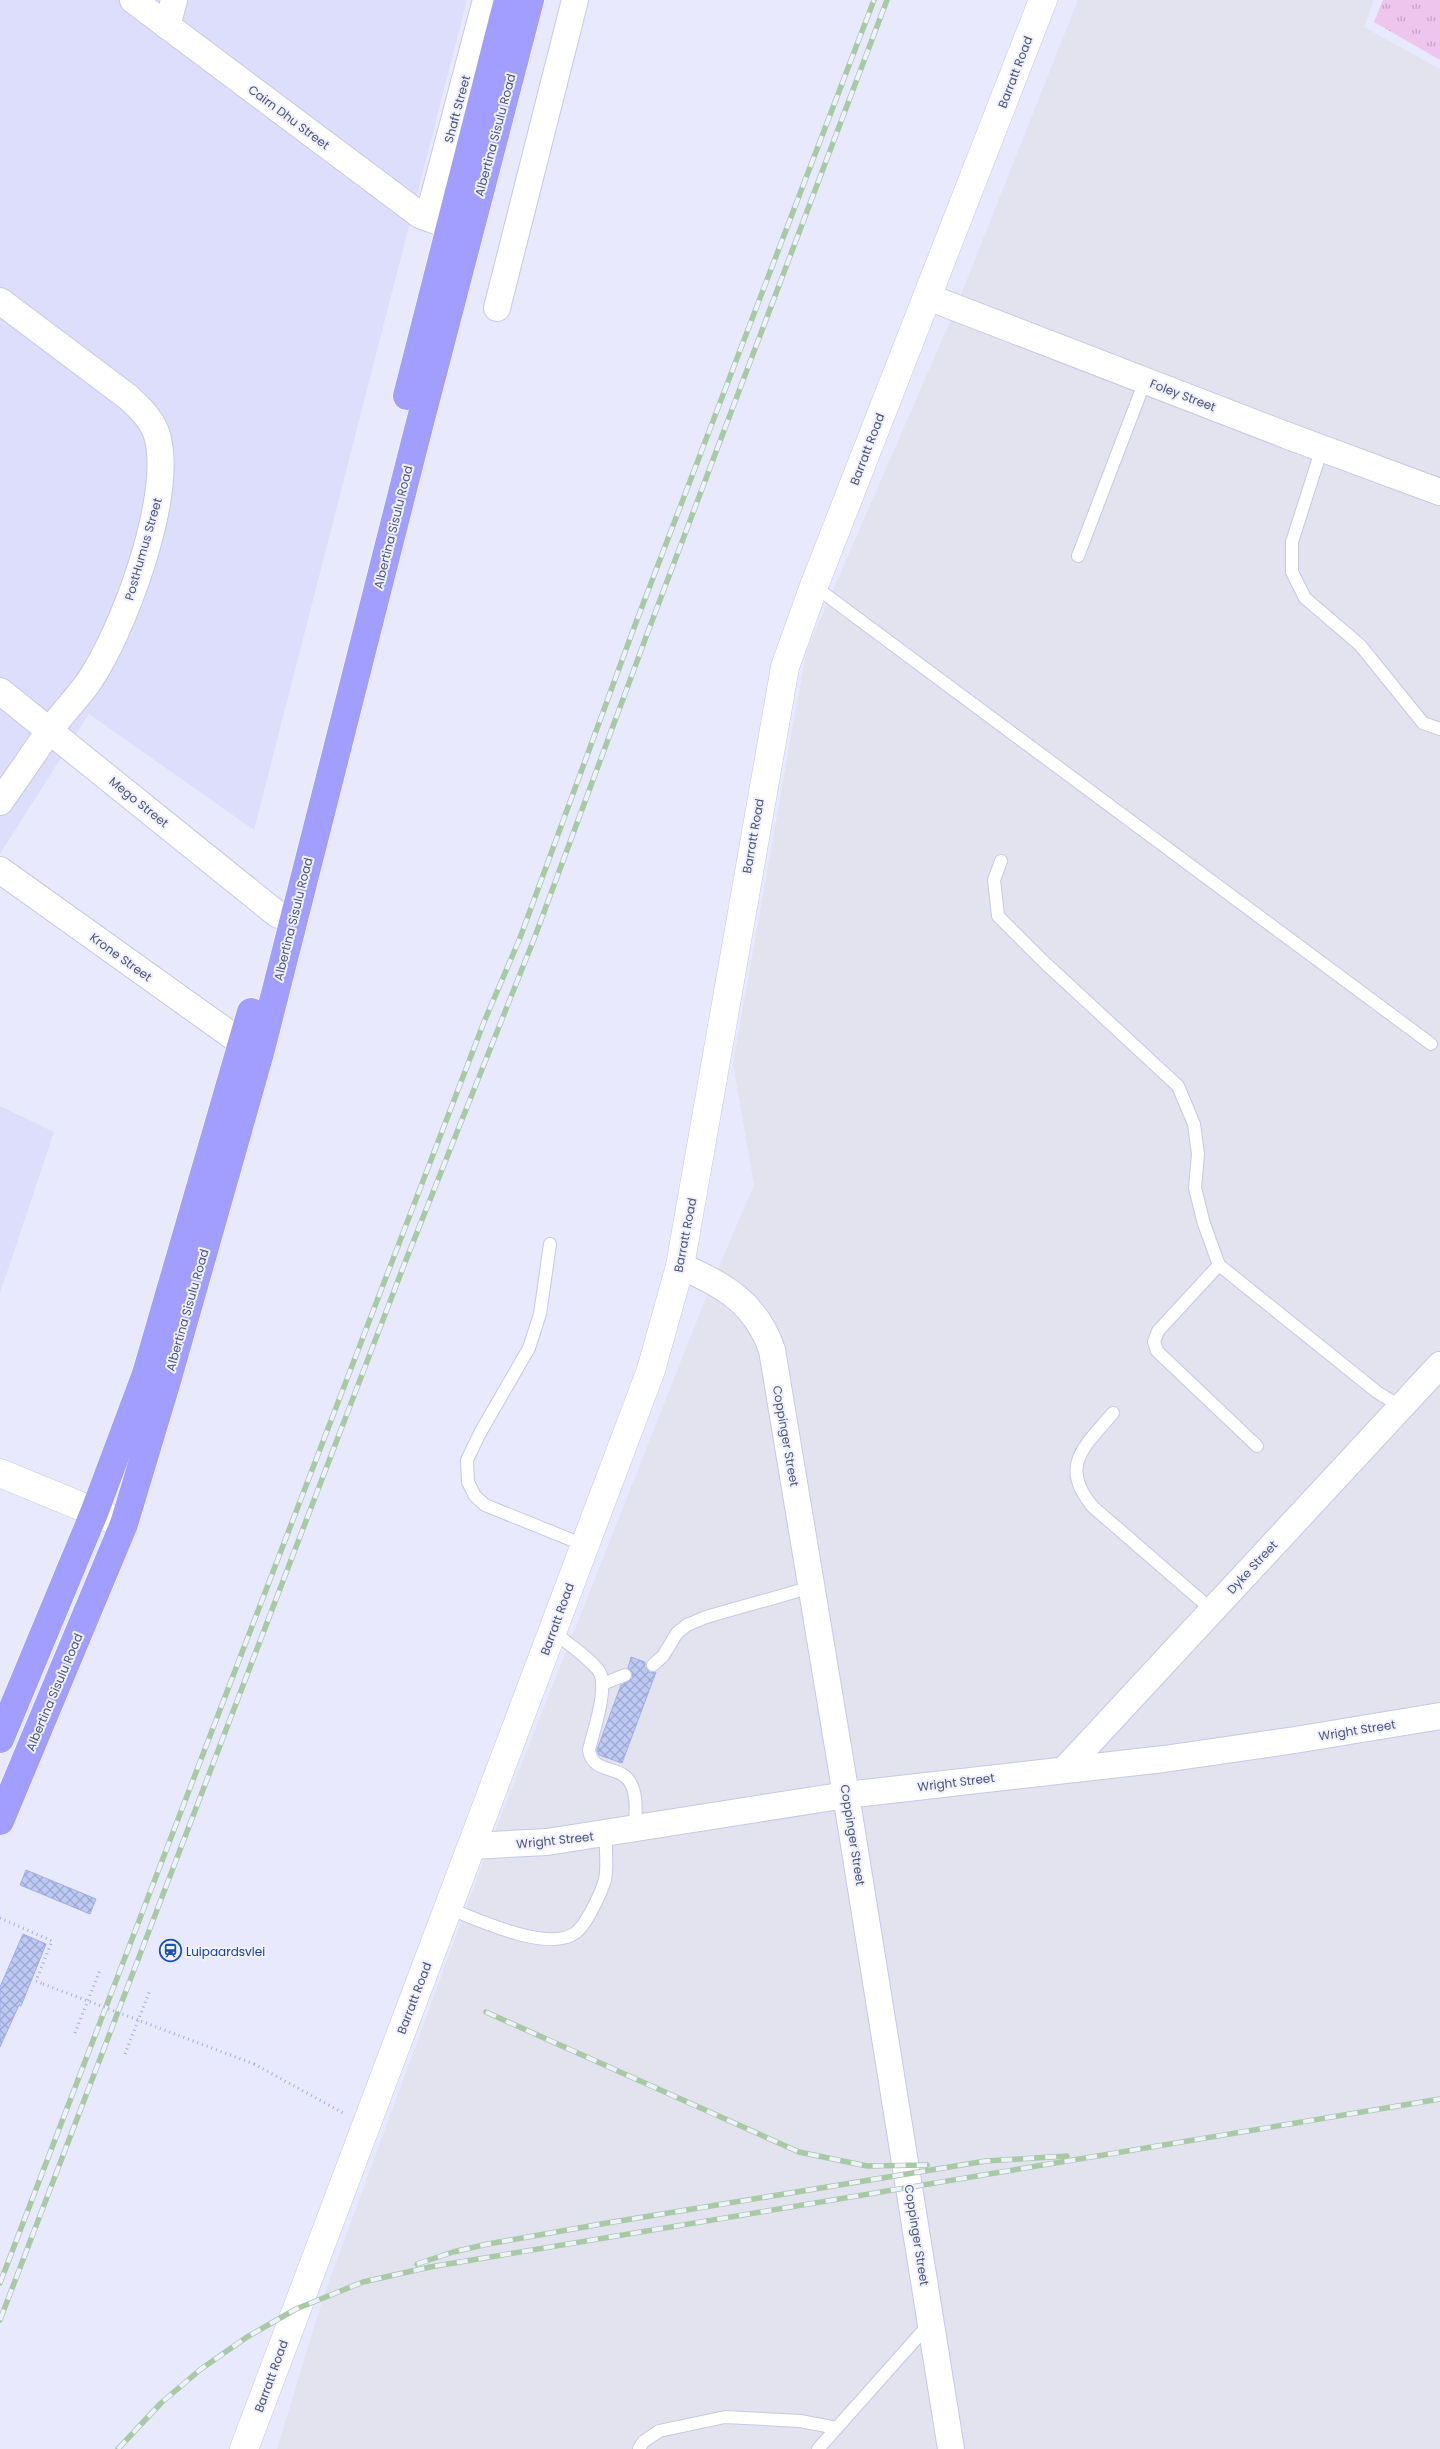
<svg xmlns="http://www.w3.org/2000/svg" width="1440" height="2449" viewBox="0 0 1440 2449" font-family="Poppins,sans-serif">
<style>
.residential{fill:#dcdefb}
.industrial{fill:#e2e3ef}
.grass{fill:url(#grass-tufts)}
.building{fill:url(#building-cross-hatch);stroke:#9daee9}
.lines{fill:none;stroke-linecap:round;stroke-linejoin:round}
.service-casing{stroke:#c5c9e7;stroke-width:14}
.minor-casing{stroke:#c5c9e7;stroke-width:28}
.tertiary-casing{stroke:#c5c9e7;stroke-width:29}
.secondary-casing{stroke:#c2c8eb;stroke-width:29}
.primary-casing{stroke:#fff;stroke-width:29}
.path{stroke:#a0addb;stroke-width:3;stroke-dasharray:1 4;stroke-linecap:butt}
.service{stroke:#fff;stroke-width:12}
.minor{stroke:#fff;stroke-width:26}
.tertiary{stroke:#fff;stroke-width:28}
.secondary{stroke:#fff;stroke-width:28}
.primary{stroke:#a19eff;stroke-width:28}
.rail-casing{stroke:#a7caa5;stroke-width:5.5}
.rail{stroke:#f0f0ff;stroke-width:4;stroke-dasharray:11;stroke-linecap:butt}
.path-bridge{stroke:#a0addb;stroke-width:3;stroke-dasharray:1 4;stroke-linecap:butt}
.labels{text-anchor:middle;dominant-baseline:central;stroke-width:4;stroke-linejoin:round;paint-order:stroke}
.street-label{font-size:12px;fill:#4a567b;stroke:#f0f0ff}
.transit-label{font-size:12px;fill:#164399;stroke:#f0f0ff;text-anchor:start}
</style>
<defs>
<pattern id="grass-tufts" width="24" height="20" patternUnits="userSpaceOnUse" patternTransform="scale(1.25)"><rect width="24" height="20" fill="#edc5ed"/><path d="M3 7l-1-3M5 7V3M7 7l1-3M15 17l-1-3M17 17v-4M19 17l1-3" fill="none" stroke="#c2a3c5"/></pattern>
<pattern id="building-cross-hatch" width="8" height="8" patternUnits="userSpaceOnUse" patternTransform="scale(1.25)"><rect width="8" height="8" fill="#becaf5"/><path d="M0 0l8 8M0 8l8-8" fill="none" stroke="#9ca7cb"/></pattern>
</defs>
<rect width="100%" height="100%" fill="#e9e9fe"/>
<!-- residential -->
<g class="residential">
<polygon points="0,0 467,0 254,830 89,714 0,854"/>
<polygon points="0,1106 54,1132 0,1293"/>
</g>
<!-- industrial -->
<polygon class="industrial" points="1078,0 1374,0 1364,27 1440,69 1440,2449 277,2449 323,2298 489,1846 711,1285 754,1185 733,1064 806,652 952,317"/>
<!-- grass -->
<polygon class="grass" points="1383,0 1440,0 1440,60 1374,22"/>
<!-- building -->
<g class="building">
<polygon points="631,1657 645,1662 645,1667 650,1673 656,1672 622,1763 599,1755 597,1750 621,1685 628,1682 633,1677 632,1672 628,1668"/>
<polygon points="26,1870 96,1899 90,1914 20,1885"/>
<polygon points="23,1934 46,1944 21,2006 19,2005 0,2047 0,1987"/>
</g>
<g class="lines">
<defs>
<g id="service">
<polyline points="1322,448 1292,542 1292,572 1305,598 1360,645 1423,723 1440,729"/>
<polyline points="1078,556 1145,381"/>
<polyline points="814,586 1431,1044"/>
<polyline points="1001,861 994,880 998,916 1043,961 1178,1086 1194,1124 1198,1154 1195,1188 1204,1224 1219,1265 1377,1392 1401,1407"/>
<polyline points="550,1244 540,1314 529,1348 480,1433 467,1460 468,1482 475,1496 485,1505 584,1545"/>
<polyline points="1219,1265 1158,1331 1154,1342 1157,1351 1257,1446"/>
<path d="M1113,1413C1085,1446 1058,1466 1093,1507L1212,1610"/>
<path d="M553,1631C565,1642 593,1660 600,1673C608,1690 593,1732 589,1750C592,1775 622,1764 631,1784C638,1797 635,1815 635,1830"/>
<polyline points="653,1665 663,1656 677,1633 687,1625 706,1617 812,1587"/>
<polyline points="602,1684 625,1675"/>
<path d="M448,1908C476,1919 548,1953 575,1933C586,1926 601,1893 605,1880C608,1866 605,1848 606,1834"/>
<polyline points="639,2449 643,2442 659,2431 725,2417 800,2421 837,2428"/>
<polyline points="818,2449 931,2322"/>
</g>
<g id="minor">
<polyline points="133,0 420,215 469,233"/>
<polyline points="167,26 174,0"/>
<polyline points="428,218 486,0"/>
<polyline points="928,297 1291,437 1440,492"/>
<path d="M0,301L128,397C141,409 154,421 158,439C172,501 123,632 88,683C76,699 62,714 50,730C33,754 17,778 0,802"/>
<polyline points="497,308 575,0"/>
<polyline points="0,691 277,914 293,921"/>
<polyline points="0,870 242,1043"/>
<path d="M680,1266C723,1284 756,1303 772,1350L846,1795L951,2449"/>
<polyline points="1065,1769 1440,1365"/>
<polyline points="472,1846 547,1842 846,1795 1164,1759 1295,1740 1440,1716"/>
</g>
<polyline id="tertiary" points="0,1473 124,1524"/>
<polyline id="secondary" points="244,2449 651,1370 680,1266 785,667 814,586 1043,0"/>
<g id="primary">
<polyline points="407,396 508,0"/>
<polyline points="0,1739 94,1513 146,1374 251,1012"/>
<polyline points="0,1821 124,1524 167,1381 260,1053 417,434 530,0"/>
</g>
</defs>
<!-- service casing -->
<use href="#service" class="service-casing"/>
<!-- minor casing -->
<use href="#minor" class="minor-casing"/>
<!-- tertiary casing -->
<use href="#tertiary" class="tertiary-casing"/>
<!-- secondary casing -->
<use href="#secondary" class="secondary-casing"/>
<!-- primary casing -->
<use href="#primary" class="primary-casing"/>
<!-- path -->
<g class="path">
<polyline points="0,1918 52,1941 36,1981 43,1984"/>
<polyline points="75,2033 100,1970"/>
<polyline points="125,2054 150,1990"/>
<polyline points="254,2064 345,2114"/>
</g>
<!-- service -->
<use href="#service" class="service"/>
<!-- minor -->
<use href="#minor" class="minor"/>
<!-- tertiary -->
<use href="#tertiary" class="tertiary"/>
<!-- secondary -->
<use href="#secondary" class="secondary"/>
<!-- primary -->
<use href="#primary" class="primary"/>
<defs>
<g id="rail">
<polyline points="486,2012 799,2152 867,2166 927,2165"/>
<polyline points="417,2264 453,2252 488,2244 607,2223 986,2161 1067,2156"/>
<polyline points="0,2283 484,1022 520,938 635,625 874,0"/>
<polyline points="0,2320 404,1265 534,939 649,629 887,0"/>
<polyline points="118,2449 161,2403 201,2369 247,2337 296,2309 363,2282 430,2267 1440,2099"/>
</g>
</defs>
<!-- rail casing -->
<use href="#rail" class="rail-casing"/>
<!-- rail -->
<use href="#rail" class="rail"/>
<!-- path-bridge -->
<polyline class="path-bridge" points="43,1984 254,2064"/>
</g>
<!-- icons -->
<defs>
<symbol id="station-ring" viewBox="-11 -11 22 22"><circle r="9.5" fill="#f0f0ff" stroke="#1a4fb4" stroke-width="1.5"/><path d="M-3-6H3Q5-6 5-4V2Q5 4 3 4L4.5 6H3L1.5 4h-3L-3 6H-4.5L-3 4Q-5 4-5 2V-4Q-5-6-3-6ZM-3.5-4v3h7v-3ZM-3.5 1v1.5H-2V1ZM2 1v1.5H3.5V1Z" fill="#1a4fb4"/></symbol>
</defs>
<g fill-rule="evenodd">
<use href="#station-ring" x="158" y="1938" width="25" height="25"/>
</g>
<g class="labels">
<!-- street labels -->
<g class="street-label">
<text transform="translate(1015 72) rotate(-69)">Barratt Road</text>
<text transform="translate(457 109) rotate(-75)">Shaft Street</text>
<text transform="translate(289 117) rotate(37)">Cairn Dhu Street</text>
<text transform="translate(495 135) rotate(-75)">Albertina Sisulu Road</text>
<text transform="translate(1183 395) rotate(21)">Foley Street</text>
<text transform="translate(867 449) rotate(-69)">Barratt Road</text>
<text transform="translate(393 527) rotate(-76)">Albertina Sisulu Road</text>
<text transform="translate(143 549) rotate(-74)">PostHumus Street</text>
<text transform="translate(139 802) rotate(39)">Mego Street</text>
<text transform="translate(753 836) rotate(-80)">Barratt Road</text>
<text transform="translate(293 919) rotate(-76)">Albertina Sisulu Road</text>
<text transform="translate(121 957) rotate(36)">Krone Street</text>
<text transform="translate(685 1235) rotate(-79)">Barratt Road</text>
<text transform="translate(187 1310) rotate(-74)">Albertina Sisulu Road</text>
<text transform="translate(786 1436) rotate(80)">Coppinger Street</text>
<text transform="translate(1252 1567) rotate(-47)">Dyke Street</text>
<text transform="translate(557 1619) rotate(-70)">Barratt Road</text>
<text transform="translate(54 1692) rotate(-67)">Albertina Sisulu Road</text>
<text transform="translate(1357 1730) rotate(-9)">Wright Street</text>
<text transform="translate(956 1782) rotate(-7)">Wright Street</text>
<text transform="translate(853 1835) rotate(81)">Coppinger Street</text>
<text transform="translate(555 1840) rotate(-6)">Wright Street</text>
<text transform="translate(414 1998) rotate(-69)">Barratt Road</text>
<text transform="translate(917 2235) rotate(81)">Coppinger Street</text>
<text transform="translate(271 2376) rotate(-70)">Barratt Road</text>
</g>
<!-- transit labels -->
<g class="transit-label">
<text x="186" y="1951">Luipaardsvlei</text>
</g>
</g>
</svg>
